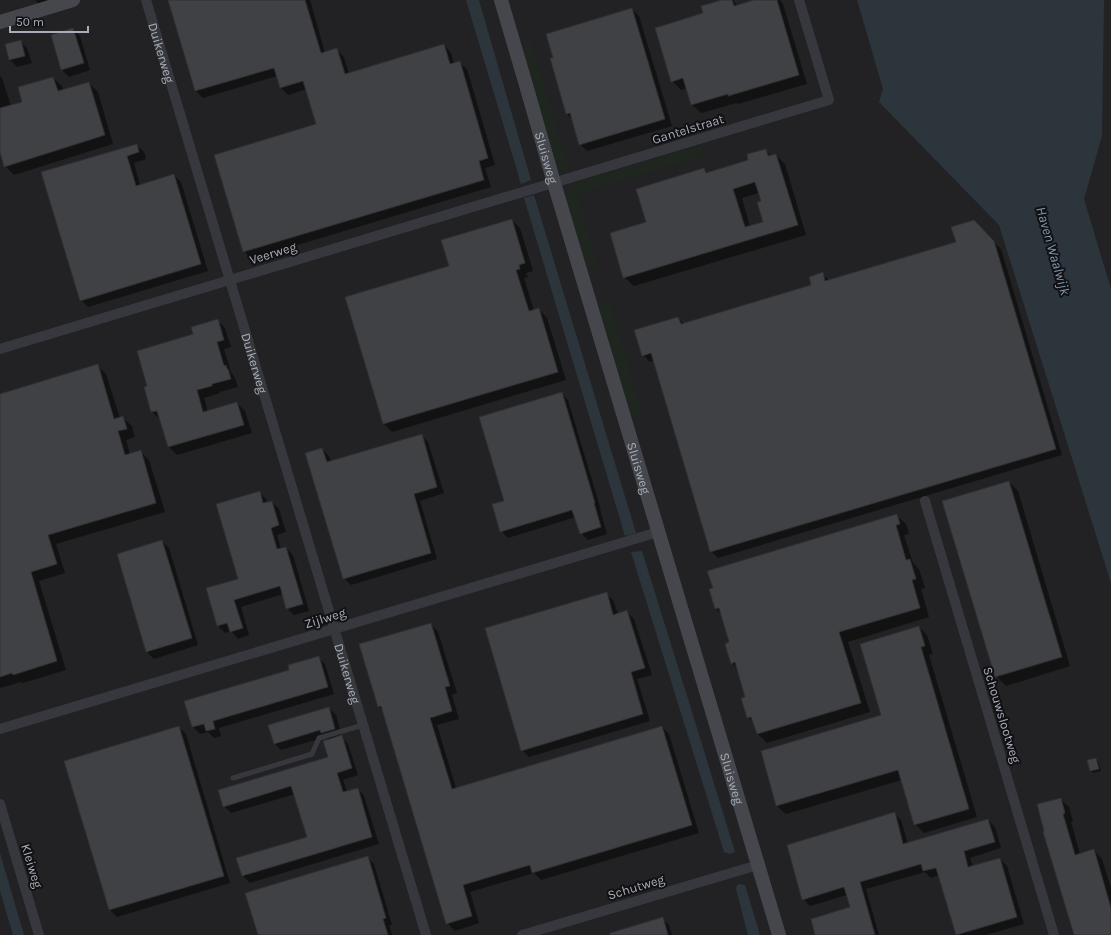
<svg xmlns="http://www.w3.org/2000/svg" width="1111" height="935" viewBox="0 0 1111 935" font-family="Karla,sans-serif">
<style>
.built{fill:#222225}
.green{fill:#1e261f}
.water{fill:#2c353c}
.shadow{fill:#0007;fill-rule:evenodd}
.building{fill:#404145;stroke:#303034;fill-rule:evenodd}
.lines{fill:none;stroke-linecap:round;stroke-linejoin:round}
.lane{stroke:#37383d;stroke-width:5}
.street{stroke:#37383d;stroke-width:10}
.secondary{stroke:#45474d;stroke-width:14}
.labels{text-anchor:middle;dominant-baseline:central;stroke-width:4;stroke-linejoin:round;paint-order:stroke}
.street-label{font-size:13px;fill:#a8adb8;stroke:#111113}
.water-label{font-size:14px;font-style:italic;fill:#7f9bb3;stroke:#111113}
</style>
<rect width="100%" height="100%" fill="#161618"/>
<!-- built -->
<rect class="built" x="0" y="0" width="1111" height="935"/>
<!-- green -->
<g class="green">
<polygon points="530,38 570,172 561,171 556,166 520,49"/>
<path d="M701,145L704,156L577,194L597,264L586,267L566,203C565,192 569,185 579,181Z"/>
<polygon points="610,301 642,414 631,418 598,304"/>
</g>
<!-- water -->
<g class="water">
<polygon points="466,0 479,0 483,14 531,180 521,184"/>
<polygon points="857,0 1104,0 1102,136 1084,199 1111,289 1111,583 999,225 879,102 883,89"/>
<polygon points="534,195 636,533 625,536 524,198"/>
<polygon points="642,551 697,728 735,852 730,854 724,852 631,552"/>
<polygon points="0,853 24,935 13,935 0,891"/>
<polygon points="740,884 745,885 760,935 748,935 736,889 737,885"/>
</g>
<!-- shadow -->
<g class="shadow">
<polygon points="35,0 46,0 47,1 39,4"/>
<polygon points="169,0 310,0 325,53 337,50 344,57 349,74 444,45 451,53 454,64 459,62 467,69 495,165 485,168 491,187 251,259 244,251 318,125 307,89 288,95 280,87 277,76 203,98 196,91"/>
<polygon points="726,0 733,0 738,6 757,0 780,0 783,4 807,84 738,104 736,103 701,113 692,105 687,88 681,90 672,81 704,14"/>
<polygon points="632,9 639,16 672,126 587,151 580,144 572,119 567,114 554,58"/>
<polygon points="73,29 80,36 90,70 69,77 62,70 52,36"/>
<polygon points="20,41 27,48 32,63 17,67 10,60 6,45"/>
<polygon points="0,76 2,78 11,106 23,103 53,78 62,86 63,91 89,83 98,92 113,144 14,175 5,166 0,148"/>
<polygon points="137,145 144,152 146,159 134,163 140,185 174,175 181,182 208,271 88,307 81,300 43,173"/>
<path d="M765,150L771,156L776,155L785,164L806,235L634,286L624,277L704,169L708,173L750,160ZM759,193L762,202L765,223L750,227L742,198Z"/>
<polygon points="512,220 520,228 533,271 526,273 528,277 524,278 534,311 539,309 547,318 566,380 392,432 384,424 346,298 450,267"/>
<polygon points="973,221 1001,249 1062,455 718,558 711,551 654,361 650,362 643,355 678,318 684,324 813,285 822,274 829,280 957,242"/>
<polygon points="217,320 225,328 231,347 224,349 231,372 235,378 238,387 219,392 220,393 204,398 208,412 237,403 245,411 252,433 177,455 169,447 161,420 152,412 145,387 149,386 194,335"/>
<polygon points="97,366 106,374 120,418 123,418 132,426 135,437 126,440 130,454 140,451 149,460 165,512 56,544 65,573 39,581 66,670 23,683 21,682 0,688 0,395"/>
<polygon points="561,393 568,400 601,510 600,510 607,534 588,540 581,533 576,517 508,538 501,531"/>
<polygon points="421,435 428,442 444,493 420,501 437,559 351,585 344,578 322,449 329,456 331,462"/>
<polygon points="1009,482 1018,491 1070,666 1006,686 996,676"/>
<polygon points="259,492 266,499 267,503 272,502 279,509 286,532 277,535 281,549 286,548 293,555 309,611 294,615 287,608 283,594 241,607 249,635 238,639 231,631 225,633 218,626 239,579"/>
<polygon points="896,515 906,524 909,534 904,535 913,563 919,569 925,588 921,589 929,617 848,642 870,712 767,743 758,734 755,724 748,717 747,697 738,670 732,663 730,643 722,615 716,609"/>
<polygon points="162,541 169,548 198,645 154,659 147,652"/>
<polygon points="606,593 613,600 618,614 627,612 634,619 652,675 637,679 650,721 529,757 522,750"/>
<polygon points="431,624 438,632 457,693 452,695 459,719 437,725 456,788 662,727 669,734 699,833 541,880 534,873 470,892 479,923 455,931 447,923 383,711 379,707"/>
<polygon points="919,627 927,635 933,654 929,655 977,817 924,833 915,824 902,780 786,814 777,806 762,752 883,716"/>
<polygon points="318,657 325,664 334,694 219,728 221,736 214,738 208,732 200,734 193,727 186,702 291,671"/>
<polygon points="329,708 336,715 342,737 348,744 358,775 343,780 347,792 358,789 364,796 379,844 250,883 243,876 308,838 295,794 231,813 224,806 329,758 329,740 326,737 281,750 274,743"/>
<polygon points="179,727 186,734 230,883 117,917 110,910"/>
<polygon points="1096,759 1098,761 1101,771 1093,773 1091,771 1089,761"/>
<polygon points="1060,799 1069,807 1073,822 1071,822 1080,854 1093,850 1102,859 1111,888 1111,935 1074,935"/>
<polygon points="894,813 901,820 908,844 988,820 995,827 1001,848 970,858 973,867 1000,859 1007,866 1024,924 986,935 957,935 939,875 931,878 925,872 866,889 879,935 816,935 852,908 847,895 810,906 803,899"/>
<polygon points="367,857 374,864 392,925 389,925 392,935 259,935"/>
<polygon points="662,918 669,925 672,935 624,935"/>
</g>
<!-- building -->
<g class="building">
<polygon points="168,0 305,0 321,53 337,48 345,74 444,44 450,64 460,61 488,158 479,161 484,180 243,252 214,155 316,124 303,81 280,88 274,68 195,91"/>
<polygon points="722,0 732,0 734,6 754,0 777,0 799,75 728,96 728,94 691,105 683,78 671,82 655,28 703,13 701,6"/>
<polygon points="632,8 665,119 579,145 570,113 566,114 550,58 553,58 546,34"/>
<polygon points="73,28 84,63 61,70 51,35"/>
<polygon points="21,40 25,56 9,60 5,44"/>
<polygon points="53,77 58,91 89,82 105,135 4,167 0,152 0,108 22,102 18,87"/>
<polygon points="137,144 139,152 127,156 136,186 174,174 201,264 80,301 41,172"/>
<path d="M766,149L768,156L776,154L798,225L623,278L610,233L646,222L636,189L704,168L706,173L748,160L747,154ZM755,182L761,201L757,202L763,222L745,227L733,189Z"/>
<polygon points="512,219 525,263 519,265 520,269 516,270 529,311 539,308 558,372 383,424 345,297 449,266 441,240"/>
<polygon points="974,220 994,241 1056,449 710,552 651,353 642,356 634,330 678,317 681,324 811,285 809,277 823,272 825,281 956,242 951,227"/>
<polygon points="218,319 224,340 217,342 224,366 226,365 227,369 228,369 231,379 212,384 212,386 197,390 203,412 237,402 244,425 168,447 157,411 151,412 144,387 147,386 137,351 193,334 191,327"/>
<polygon points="98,364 114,419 123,416 127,429 118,431 125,455 141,450 156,503 48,535 57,564 31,572 57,661 13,675 12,673 0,677 0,394"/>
<polygon points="562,392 595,503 594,503 601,527 580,534 572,510 500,532 492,504 504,501 479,417"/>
<polygon points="422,434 437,487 414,494 431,553 343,579 305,453 322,448 327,462"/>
<polygon points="1009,481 1062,657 995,677 942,501"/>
<polygon points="260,491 263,503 272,501 279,525 271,528 277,549 286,547 303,604 286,609 280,586 234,600 243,628 230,632 227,623 217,626 206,588 238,579 216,504"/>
<polygon points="897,514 900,524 896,525 906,560 910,559 916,579 912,580 920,608 839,632 861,703 757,734 751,717 747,718 741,698 745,697 735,662 731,664 725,644 729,642 719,608 715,609 709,589 713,588 707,571"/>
<polygon points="162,540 192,638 146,652 117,554"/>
<polygon points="607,592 613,615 627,610 645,668 631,672 643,714 521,751 485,628"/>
<polygon points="431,623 450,686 445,687 452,711 430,718 452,789 662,726 692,825 532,873 530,865 463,885 472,916 446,924 381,706 378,707 359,644"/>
<polygon points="919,626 925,646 921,647 969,809 914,825 898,770 776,806 761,751 881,715 860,644"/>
<polygon points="319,656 328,687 213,721 215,729 206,731 204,724 192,727 184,701 289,670 288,665"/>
<polygon points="329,707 335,729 321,733 320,730 274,744 268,725"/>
<polygon points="179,726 224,876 109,910 64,761"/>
<polygon points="342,735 352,768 337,773 343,792 358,788 372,837 242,876 236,858 307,837 291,786 223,807 218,790 328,757 323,741"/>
<polygon points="1096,758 1099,769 1090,771 1087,760"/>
<polygon points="1061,798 1065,813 1063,814 1075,855 1094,849 1111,908 1111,935 1074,935 1043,832 1044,831 1037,804"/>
<polygon points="895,812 903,844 988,819 995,842 964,851 968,867 1000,858 1017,917 956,935 936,868 923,871 921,864 860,882 875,935 815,935 811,919 850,907 844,887 802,900 787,845"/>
<polygon points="368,856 386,918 383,919 388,935 258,935 245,893"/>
<polygon points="663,917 668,935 610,935 610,933"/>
</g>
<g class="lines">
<!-- lane -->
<polyline class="lane" points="233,778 312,754 319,738 363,725"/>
<!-- street -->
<g class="street">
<path id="s1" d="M146,0L426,935"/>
<polyline points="0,349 829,100 799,0"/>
<polyline points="925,501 1054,935"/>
<polyline points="0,729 658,532"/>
<polyline points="0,804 39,935"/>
<polyline points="522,935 758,865"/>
</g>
<!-- secondary -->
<g class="secondary">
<path id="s2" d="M501,0L526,85L554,183L779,935"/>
<polyline points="0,22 73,0"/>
</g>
</g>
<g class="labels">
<!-- street labels -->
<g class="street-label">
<text stroke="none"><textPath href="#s1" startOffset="55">Duikerweg</textPath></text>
<text transform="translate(688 129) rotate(-17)">Gantelstraat</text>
<text stroke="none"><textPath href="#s2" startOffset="164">Sluisweg</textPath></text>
<text transform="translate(273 253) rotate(-17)">Veerweg</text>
<text stroke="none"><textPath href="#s1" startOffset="379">Duikerweg</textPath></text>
<text stroke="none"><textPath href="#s2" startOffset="488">Sluisweg</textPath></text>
<text transform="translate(325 618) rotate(-17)">Zijlweg</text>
<text stroke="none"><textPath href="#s1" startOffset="703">Duikerweg</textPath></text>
<text transform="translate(1002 715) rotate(73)">Schouwslootweg</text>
<text stroke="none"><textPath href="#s2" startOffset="812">Sluisweg</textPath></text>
<text transform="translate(32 866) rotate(73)">Kleiweg</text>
<text transform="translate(636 887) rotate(-17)">Schutweg</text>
</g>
<!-- water labels -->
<g class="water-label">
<text transform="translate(1053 251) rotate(74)">Haven Waalwijk</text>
</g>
</g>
<!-- scale -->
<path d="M10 26v6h78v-6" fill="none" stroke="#a8adb8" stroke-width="2"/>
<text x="16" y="26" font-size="12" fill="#a8adb8" stroke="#111113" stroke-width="3" paint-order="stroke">50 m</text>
</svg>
